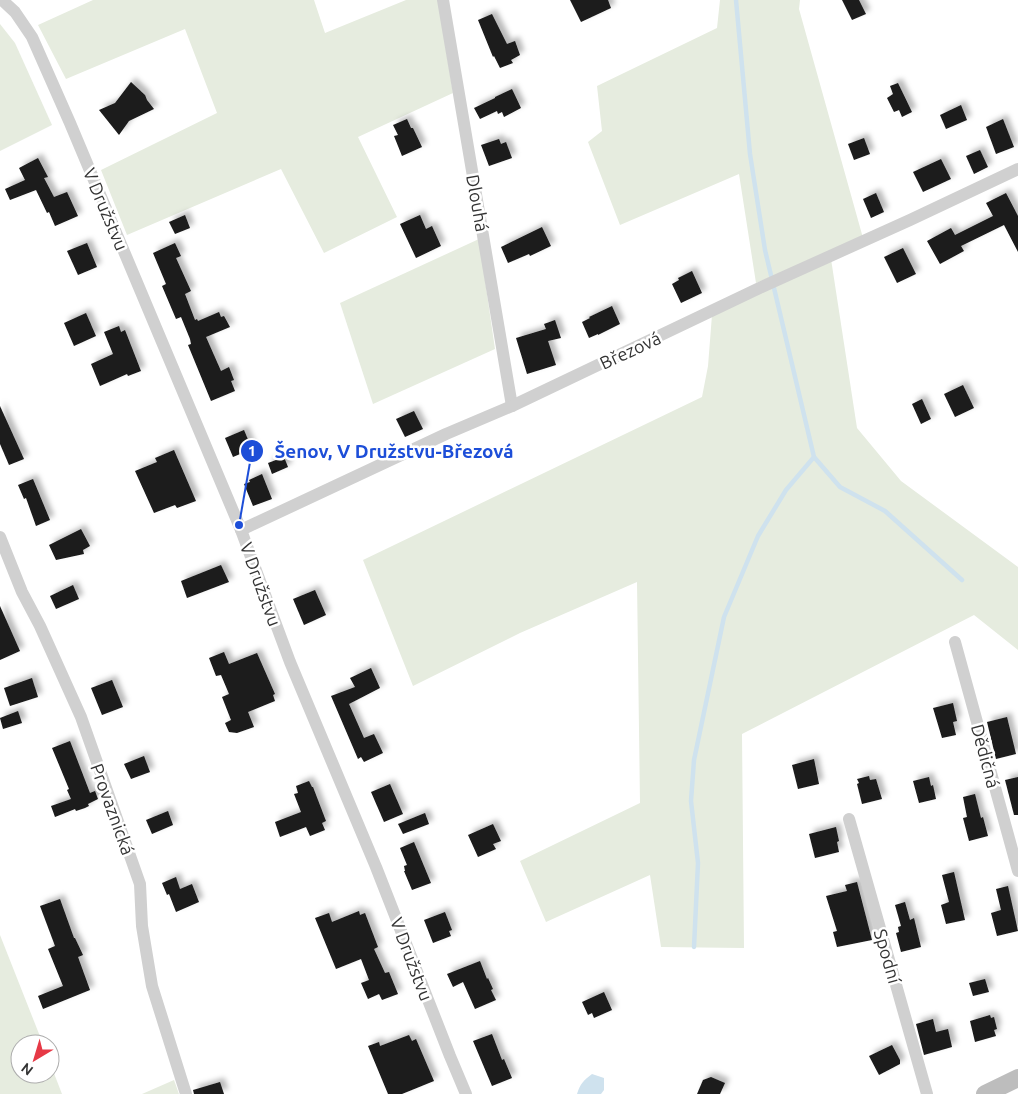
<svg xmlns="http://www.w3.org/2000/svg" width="1018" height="1094" viewBox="0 0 1018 1094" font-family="Ubuntu,sans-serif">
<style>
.green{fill:#e6ecdf}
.water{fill:#cfe2ee}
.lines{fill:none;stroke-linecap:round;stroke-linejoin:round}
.stream{stroke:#cfe2ee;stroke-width:4.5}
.building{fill:#1a1a1a;filter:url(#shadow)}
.minor{stroke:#d0d0d0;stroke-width:12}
.secondary{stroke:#bdbdbd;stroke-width:18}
.labels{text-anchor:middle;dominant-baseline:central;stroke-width:5;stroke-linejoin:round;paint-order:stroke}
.street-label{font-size:18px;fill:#333;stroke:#fff}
.leader{fill:none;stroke:#1d4ed8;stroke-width:2}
.callout-dot{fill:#1d4ed8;stroke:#fff;stroke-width:2}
.mark-label{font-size:15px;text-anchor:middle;font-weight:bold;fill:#fff}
.callout-label{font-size:19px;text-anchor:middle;font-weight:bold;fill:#1d4ed8;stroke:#fff;stroke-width:5;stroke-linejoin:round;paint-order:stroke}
</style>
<defs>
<filter id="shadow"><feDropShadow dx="4.5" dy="-4.5" stdDeviation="2.5" flood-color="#0004"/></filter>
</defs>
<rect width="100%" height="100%" fill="#fff"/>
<!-- green -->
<g class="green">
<polygon points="93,0 314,0 325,33 406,0 438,0 453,93 358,137 397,217 324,253 281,169 127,235 101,170 217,113 185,29 66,79 38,25"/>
<polygon points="720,0 800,0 799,9 863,238 756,283 739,174 620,225 588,142 602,131 597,86 717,28"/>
<polygon points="0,24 15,43 52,125 0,151"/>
<polygon points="479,239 495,349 373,404 340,303"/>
<polygon points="831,259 857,428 901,481 1018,567 1018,650 974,615 742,734 744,948 661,947 650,875 546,922 520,861 640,803 637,582 520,633 413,686 363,560 702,397 708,366 712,315"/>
<polygon points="0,935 43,1044 20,1044 20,1074 50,1074 50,1063 62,1094 0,1094"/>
<polygon points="174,1080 179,1094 142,1094"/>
</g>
<!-- water -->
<path class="water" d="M592,1074L604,1078V1090L601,1094H577C580,1084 584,1080 592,1074Z"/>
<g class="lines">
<!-- stream -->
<g class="stream">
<polyline points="814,457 840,487 885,511 962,580"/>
<polyline points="694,947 698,863 691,801 694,760 724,617 758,536 786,490 814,457 765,250 750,154 736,0"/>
</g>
</g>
<!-- building -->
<g class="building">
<polygon points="570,0 608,0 611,8 581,22"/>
<polygon points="842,0 859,0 866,14 852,20"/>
<polygon points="492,14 507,44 515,41 520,55 511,60 513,63 500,68 494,56 493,57 478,20"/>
<polygon points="131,82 145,95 147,100 154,109 129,121 119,135 99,110 115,103"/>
<polygon points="898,83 912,112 902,117 899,110 894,112 887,98 893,94 890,86"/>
<polygon points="512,89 521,108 504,117 502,112 498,114 497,111 480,119 474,108 495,98 495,97"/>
<polygon points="961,105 967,120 946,129 940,115"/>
<polygon points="407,119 411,128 413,128 422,147 402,156 394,136 398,135 393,125"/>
<polygon points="1003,119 1014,147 996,154 986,127"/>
<polygon points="864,138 870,154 854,160 848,144"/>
<polygon points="499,139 501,144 506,142 512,158 489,166 481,145"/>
<polygon points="980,150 988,167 974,174 966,156"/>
<polygon points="38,158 48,177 44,178 54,197 67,192 78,216 55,226 49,212 47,213 36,190 10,200 5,189 25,180 19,168"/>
<polygon points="941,159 951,179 923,192 913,172"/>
<polygon points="876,193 884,212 871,218 863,199"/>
<polygon points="1006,193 1018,216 1018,252 1004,225 961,246 964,251 940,264 927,241 951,228 955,235 993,216 986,203"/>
<polygon points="185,215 190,228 175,234 169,222"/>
<polygon points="420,215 426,229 432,226 441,246 416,258 400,224"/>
<polygon points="542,227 551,246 530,256 529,254 508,263 501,247"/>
<polygon points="87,243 97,267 78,275 67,251"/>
<polygon points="175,243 181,256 176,258 191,291 185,294 195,320 197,319 198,321 219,312 221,317 224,316 230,327 206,337 221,371 229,367 234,380 231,381 235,391 211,401 188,345 191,344 190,339 181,317 176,319 162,286 166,284 153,253"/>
<polygon points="903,248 916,274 897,283 884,257"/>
<polygon points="692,271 702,293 681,303 672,284 679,280 678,278"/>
<polygon points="612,306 620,324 598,335 598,334 589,338 582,322 590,318 589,317"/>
<polygon points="86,313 96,336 74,346 64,323"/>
<polygon points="555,320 561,338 548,341 556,365 527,374 516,338 546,329 544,324"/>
<polygon points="119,326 121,332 125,330 141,371 128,376 127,374 100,386 91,364 113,354 104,332"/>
<polygon points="963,385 974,408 955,417 944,394"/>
<polygon points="922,399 931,419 921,424 912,404"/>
<polygon points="0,406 24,459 9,465 0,444"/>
<polygon points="414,411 423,429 405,437 396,419"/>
<polygon points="244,430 252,449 233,457 225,438"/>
<polygon points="174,450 196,501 177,508 175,505 154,513 135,471 157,462 155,458"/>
<polygon points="284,457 288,467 272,474 268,463"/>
<polygon points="262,474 272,499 253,506 244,484 250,482 249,480"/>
<polygon points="33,479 50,520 36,526 26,498 24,499 18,485"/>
<polygon points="81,529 90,546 83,550 84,554 56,560 49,545"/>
<polygon points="221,565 229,582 187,598 181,581"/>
<polygon points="73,585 79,599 56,609 50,596"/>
<polygon points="315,590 326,615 304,625 293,599"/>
<polygon points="0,606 20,651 0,660"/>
<polygon points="224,652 229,664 257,653 275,694 273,695 275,701 248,712 254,727 237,733 229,732 225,723 231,720 222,697 229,694 221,675 216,676 209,658"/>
<polygon points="371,668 380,688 349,704 364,738 374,734 383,753 364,762 361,757 358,759 331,696 355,687 350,678"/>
<polygon points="32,678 38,697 10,706 4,688"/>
<polygon points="112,680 123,707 102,715 91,688"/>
<polygon points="953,703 957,721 953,722 956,735 942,738 933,708"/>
<polygon points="18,711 22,723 3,729 0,718"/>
<polygon points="1007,717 1016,754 996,759 987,722"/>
<polygon points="70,741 90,793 95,791 98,799 88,804 89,806 85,808 76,811 75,809 55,817 51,806 71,799 67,790 69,789 52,748"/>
<polygon points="144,756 150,772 131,779 124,764"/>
<polygon points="814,759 819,784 798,789 792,765"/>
<polygon points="869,776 870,780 876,779 882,799 862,804 857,784 859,783 857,779"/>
<polygon points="929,777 931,786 933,785 936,799 919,803 913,781"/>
<polygon points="1018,777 1018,815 1014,815 1005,780"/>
<polygon points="309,781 312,787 313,787 326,821 322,823 325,830 310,836 306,827 280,837 275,822 301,812 294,794 298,793 296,786"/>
<polygon points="390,784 403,814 384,822 371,792"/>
<polygon points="975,794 981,818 983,817 988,836 969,841 963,818 967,817 963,797"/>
<polygon points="168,811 173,825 152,834 146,820"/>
<polygon points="425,813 429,824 403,834 398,824"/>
<polygon points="493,824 501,841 493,844 496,849 478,857 468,835"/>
<polygon points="836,827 839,841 837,842 839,852 815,858 809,834"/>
<polygon points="414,842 431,883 412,890 404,871 405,871 404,866 407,865 400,848"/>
<polygon points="954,872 965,920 946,924 941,905 949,902 942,875"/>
<polygon points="176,877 180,889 192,884 199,902 176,912 169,894 167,895 162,883"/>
<polygon points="857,882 872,940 837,947 833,932 837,931 826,896 847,891 845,885"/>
<polygon points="1008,886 1018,931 997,936 991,913 1001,910 996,889"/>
<polygon points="60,899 74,938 75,938 83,955 78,957 90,990 43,1009 38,996 63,986 48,949 55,946 40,906"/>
<polygon points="905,902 910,920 914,918 921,947 901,952 896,933 899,932 898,927 901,926 895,905"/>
<polygon points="359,911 360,915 365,913 378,947 374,949 385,973 389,972 398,994 382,1000 379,994 368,999 361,983 369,980 361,959 336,969 315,918 329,913 332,922"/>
<polygon points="445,912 452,930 449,931 451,936 433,943 424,920"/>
<polygon points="480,961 487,979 488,978 493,989 491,990 496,1000 475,1009 463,982 453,987 447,974"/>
<polygon points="985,979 989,992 973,996 969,983"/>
<polygon points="604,992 612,1010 594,1018 592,1013 588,1015 582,1002"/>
<polygon points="990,1015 991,1018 994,1017 997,1029 994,1030 996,1036 975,1042 970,1021"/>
<polygon points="933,1019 936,1032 948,1029 952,1047 924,1055 916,1024"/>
<polygon points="492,1034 502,1060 504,1059 512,1078 492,1086 473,1041"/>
<polygon points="409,1035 412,1041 416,1039 434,1081 402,1094 388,1094 368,1046 379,1042 380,1046"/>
<polygon points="892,1045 900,1060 900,1064 879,1075 869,1056"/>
<polygon points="711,1077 725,1083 720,1094 697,1094 703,1080"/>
<polygon points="220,1082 224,1094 194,1094 193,1090"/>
</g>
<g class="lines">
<!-- minor -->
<g class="minor">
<polyline points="2,0 15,12 32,37 70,123 241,530 290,662 376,867 450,1056 466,1094"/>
<polyline points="443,0 512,406"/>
<polyline points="241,530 446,434 512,406 766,285 910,220 1018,169"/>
<polyline points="0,537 22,592 40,626 81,717 140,884 142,926 152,986 186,1094"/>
<polyline points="955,642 1018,871"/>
<polyline points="849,819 927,1094"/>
</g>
<!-- secondary -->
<polyline class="secondary" points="985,1094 1018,1078"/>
</g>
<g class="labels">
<!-- street labels -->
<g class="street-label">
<text transform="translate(478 203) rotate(80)">Dlouhá</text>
<text transform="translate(106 209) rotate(67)">V Družstvu</text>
<text transform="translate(630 350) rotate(-25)">Březová</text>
<text transform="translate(261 584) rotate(70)">V Družstvu</text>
<text transform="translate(986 756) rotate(75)">Dědičná</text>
<text transform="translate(113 809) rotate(70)">Provaznická</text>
<text transform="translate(888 956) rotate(74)">Spodní</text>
<text transform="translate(412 959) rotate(69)">V Družstvu</text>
</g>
</g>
<!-- callouts -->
<path class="leader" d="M239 525L252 451"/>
<g class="callout-dot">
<circle cx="239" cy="525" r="5"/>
<circle cx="252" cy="451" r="12"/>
</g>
<g class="mark-label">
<text x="252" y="456">1</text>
</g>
<g class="callout-label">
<text x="394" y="458">Šenov, V Družstvu-Březová</text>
</g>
<!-- north arrow -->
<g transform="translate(35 1059) rotate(218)"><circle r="24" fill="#ffffff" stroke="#adadad"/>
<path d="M0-4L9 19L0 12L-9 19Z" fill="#e63946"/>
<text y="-8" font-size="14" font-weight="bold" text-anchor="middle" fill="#333333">N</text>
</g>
</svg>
